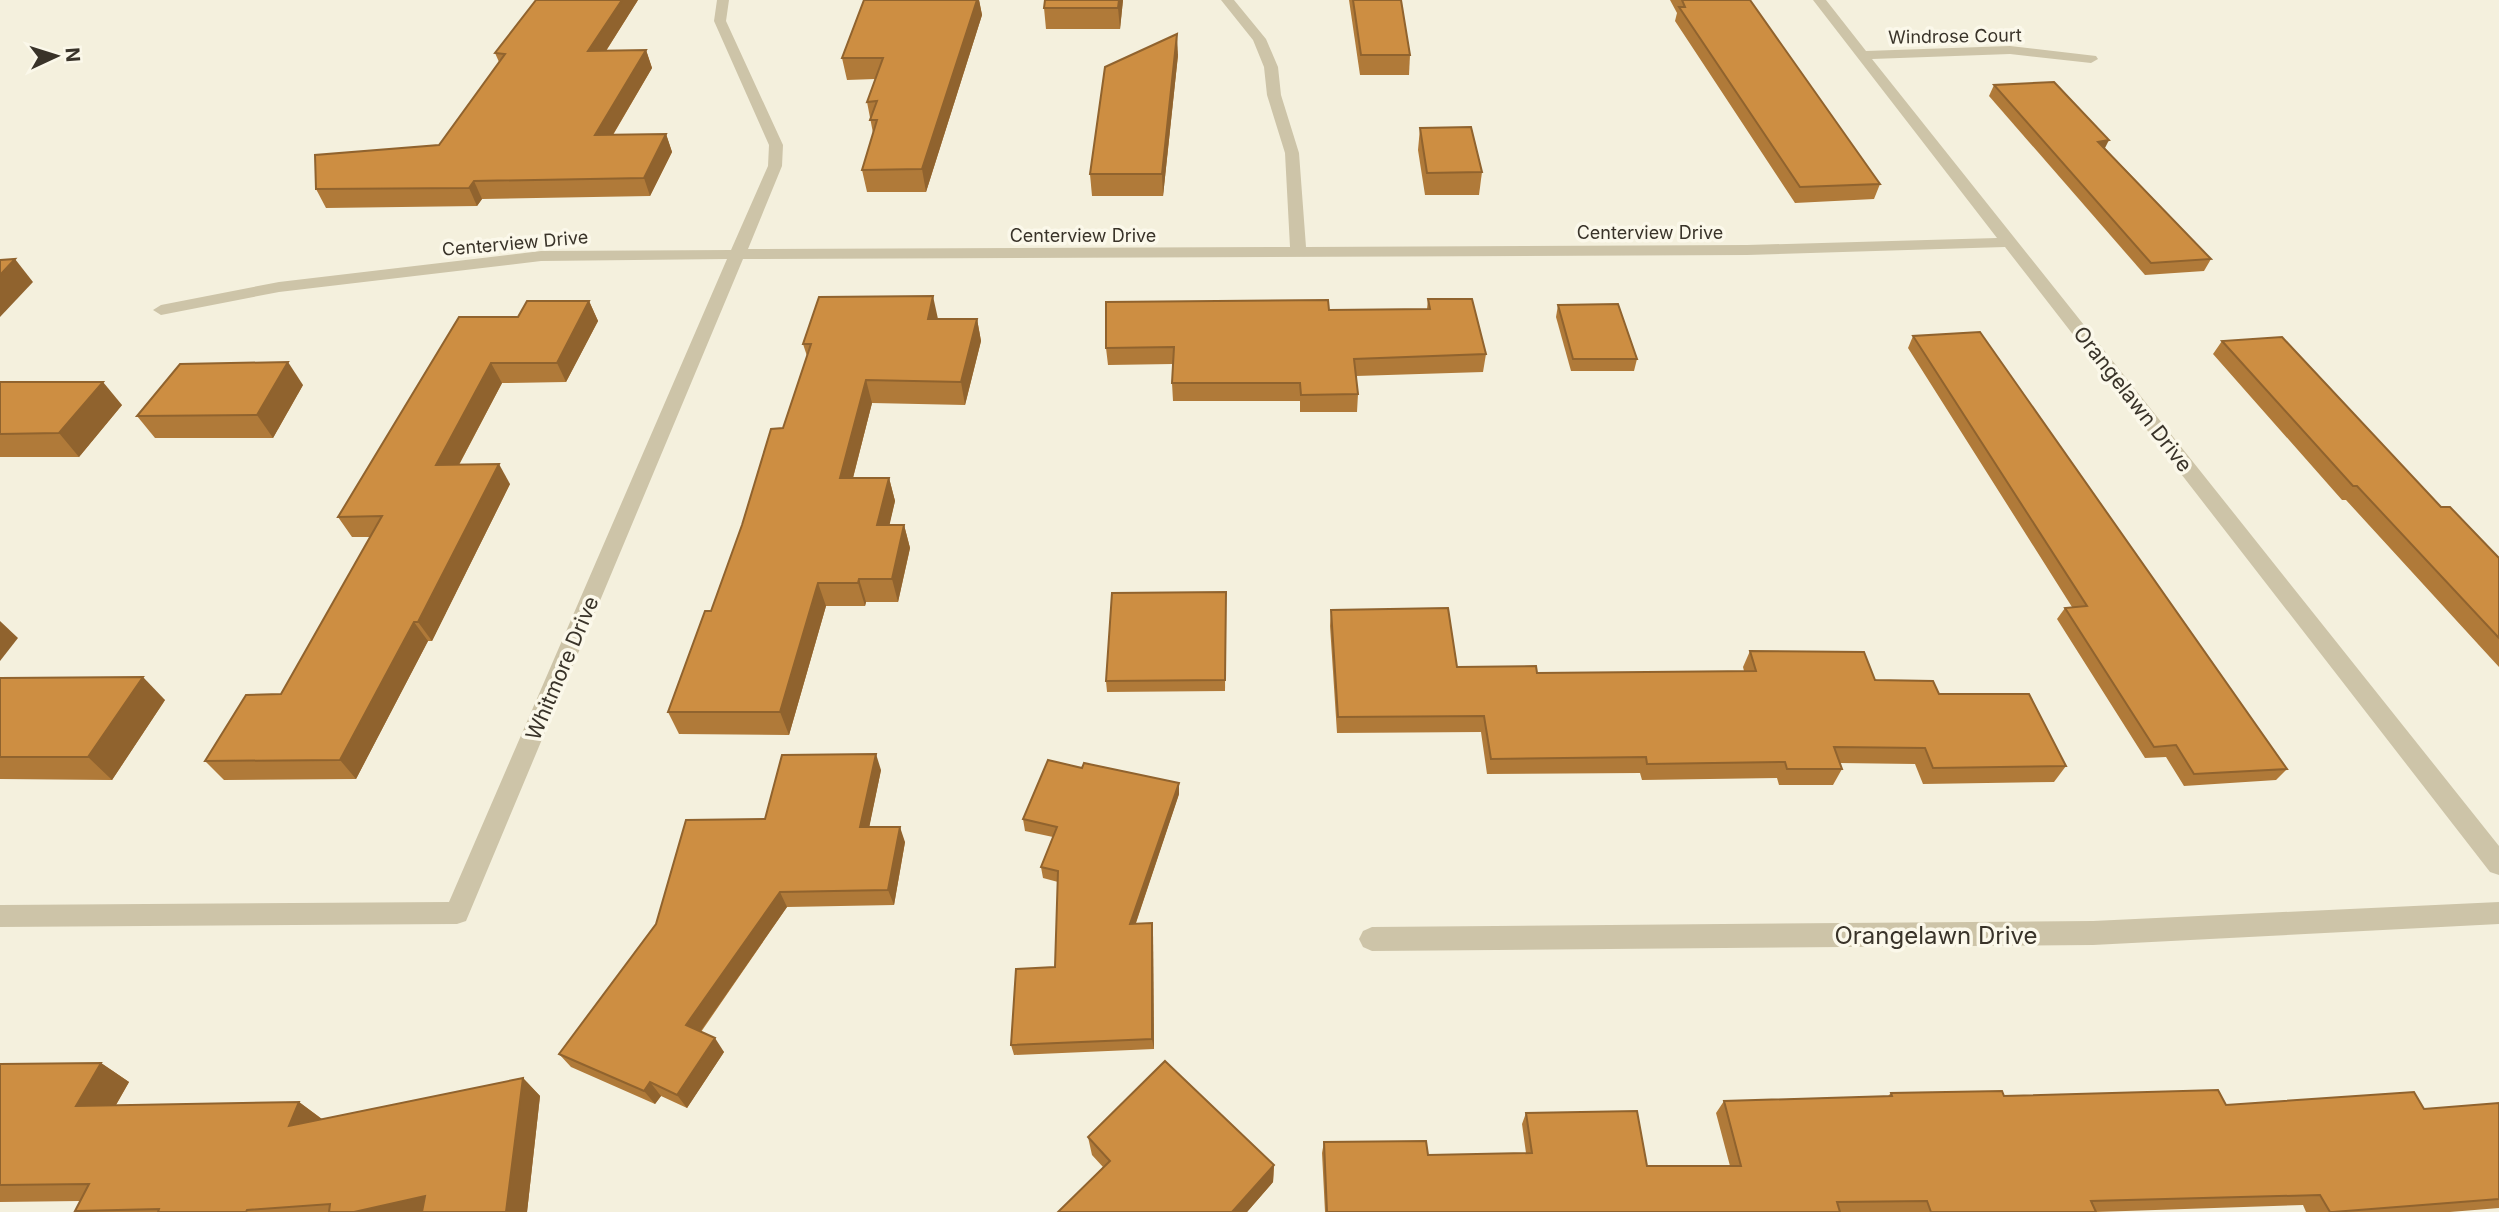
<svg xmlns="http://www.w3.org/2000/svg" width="2499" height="1212" viewBox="0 0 2499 1212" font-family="Inter,sans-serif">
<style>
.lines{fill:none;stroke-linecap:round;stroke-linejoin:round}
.minor{fill:#cdc4a8;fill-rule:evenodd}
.wall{fill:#b07a39}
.shaded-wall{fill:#90632e}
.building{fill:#cd8e42;stroke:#90632e;stroke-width:2}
.labels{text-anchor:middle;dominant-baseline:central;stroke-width:7;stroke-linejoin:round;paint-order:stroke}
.far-street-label{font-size:18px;fill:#393329;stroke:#fbf8ea}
.street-label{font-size:21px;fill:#393329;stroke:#fbf8ea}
.near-street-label{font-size:24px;fill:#393329;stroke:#fbf8ea}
</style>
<rect width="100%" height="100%" fill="#f4f0dd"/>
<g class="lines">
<!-- minor -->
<g class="minor">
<polygon points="717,0 729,0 726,21 783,145 782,166 748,249 1290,247 1285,153 1267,95 1264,67 1253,40 1221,0 1234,0 1266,39 1278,67 1281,95 1299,153 1306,247 1747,245 1997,238 1813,0 1826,0 1866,51 2010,46 2096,56 2098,59 2091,63 2010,54 1872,59 2499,846 2499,875 2490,872 2005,247 1747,255 743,259 466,921 457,924 0,927 0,905 449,902 727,259 541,261 279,292 161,315 153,310 161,305 279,282 541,251 731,250 768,166 769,145 714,21"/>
<polygon points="2499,902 2499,924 2093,945 1372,951 1363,947 1359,939 1363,931 1372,927 2093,921"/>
</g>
</g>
<!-- wall -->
<g class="wall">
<polygon points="638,0 606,51 646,50 652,68 613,135 666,134 672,152 650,196 482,199 477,206 326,208 316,189 439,145 499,62 495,53"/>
<polygon points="864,0 979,0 982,15 926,192 867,192 862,170 873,133 867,102 875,79 847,80 842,58"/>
<polygon points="1123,0 1120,29 1046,29 1044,8"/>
<polygon points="1349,0 1401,0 1410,55 1409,75 1360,75"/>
<polygon points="1670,0 1750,0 1880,184 1874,199 1795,203 1675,21 1677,13"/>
<polygon points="1178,55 1163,196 1092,196 1090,174"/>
<polygon points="1994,85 2105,148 2211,259 2204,271 2145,275 1989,96"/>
<polygon points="1420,128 1482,172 1479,195 1425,195 1418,150"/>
<polygon points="1428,299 1486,354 1483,372 1356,376 1358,394 1357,412 1300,412 1300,401 1173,401 1172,383 1173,364 1108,365 1106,348 1329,310 1427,309"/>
<polygon points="589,301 598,321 566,382 502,383 459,465 510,484 432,641 428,641 356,779 224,780 205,761 281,694 371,537 352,537 338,517 518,317"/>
<polygon points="1558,305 1637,359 1634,371 1571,371 1556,317"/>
<polygon points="938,319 977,319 981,341 965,405 872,403 853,478 889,478 895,501 889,525 904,525 910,548 898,602 866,602 865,606 826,606 789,735 679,734 668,712 711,611 783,428 807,356 803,344"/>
<polygon points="1913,336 2287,769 2276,780 2184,786 2166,757 2145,758 2057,619 2065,608 2072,607 1908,348"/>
<polygon points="2222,341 2441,507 2499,558 2499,667 2346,500 2342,500 2213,354"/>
<polygon points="0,382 122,405 79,457 0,457"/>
<polygon points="303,385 273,438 155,438 137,416"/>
<polygon points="1226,592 1225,691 1107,692 1106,681"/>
<polygon points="1331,610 1457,667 1537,673 1744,671 1743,667 1750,651 1939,694 2066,766 2054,782 1923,784 1915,764 1839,763 1842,769 1833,785 1779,785 1777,778 1642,780 1640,773 1487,774 1481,732 1337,733 1330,626"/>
<polygon points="0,678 165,700 112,780 0,779"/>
<polygon points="1082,768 1179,783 1179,794 1136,923 1153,933 1154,1049 1014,1055 1011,1045 1055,967 1058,882 1043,878 1041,867 1053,837 1025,831 1023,819"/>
<polygon points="881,770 869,827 905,842 894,905 787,907 701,1032 724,1052 687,1108 661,1096 655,1104 571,1067 559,1054 765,819"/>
<polygon points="101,1063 129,1082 116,1105 299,1102 322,1119 523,1078 540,1096 527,1212 77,1212 75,1211 80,1201 0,1202 0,1064"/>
<polygon points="1891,1093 2004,1096 2226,1105 2424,1109 2499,1103 2499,1208 2450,1212 2306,1212 2303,1205 2096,1212 1325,1212 1322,1153 1324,1142 1428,1155 1526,1153 1522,1124 1526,1113 1647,1166 1730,1166 1716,1113 1724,1101 1888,1096"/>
<polygon points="1088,1137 1274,1165 1273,1182 1247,1212 1058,1212 1103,1167 1092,1155"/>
</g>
<!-- shaded-wall -->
<g class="shaded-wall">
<polygon points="622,0 638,0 595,68 588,51"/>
<polygon points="977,0 979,0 982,15 926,192 922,169"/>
<polygon points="1119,0 1123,0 1120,29 1118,8"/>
<polygon points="1177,34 1178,55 1163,196 1162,174"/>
<polygon points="646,50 652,68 602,153 595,135"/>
<polygon points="666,134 672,152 650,196 644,178"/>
<polygon points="2109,140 2103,152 2098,142"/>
<polygon points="474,181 482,199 477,206 469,188"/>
<polygon points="15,259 33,282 0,317 0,275"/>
<polygon points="933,296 938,319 928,319"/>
<polygon points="589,301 598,321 566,382 557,363"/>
<polygon points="977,319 981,341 965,405 961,382"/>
<polygon points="288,362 303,385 273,438 257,415"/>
<polygon points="491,363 502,383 448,485 436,465"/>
<polygon points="866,380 872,403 847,501 840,478"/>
<polygon points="103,382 122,405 79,457 59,433"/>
<polygon points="499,464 510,484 432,641 418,622"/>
<polygon points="889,478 895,501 884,549 877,525"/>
<polygon points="904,525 910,548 898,602 892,579"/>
<polygon points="859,579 866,602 865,606 858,583"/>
<polygon points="818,583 826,606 789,735 780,712"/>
<polygon points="0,621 18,638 0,661"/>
<polygon points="414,622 428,641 356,779 340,760"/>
<polygon points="143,677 165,700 112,780 88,757"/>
<polygon points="876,754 881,770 866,843 860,827"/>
<polygon points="1179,783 1179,794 1132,934 1130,924"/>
<polygon points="900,827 905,842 894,905 888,890"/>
<polygon points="780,892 787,907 695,1039 686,1025"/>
<polygon points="1152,923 1153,933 1154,1049 1152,1039"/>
<polygon points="715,1038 724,1052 687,1108 677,1095"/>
<polygon points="101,1063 129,1082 105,1124 76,1106"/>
<polygon points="523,1078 540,1096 527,1212 506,1212"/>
<polygon points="650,1082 661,1096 655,1104 644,1091"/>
<polygon points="299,1102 323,1120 289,1126"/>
<polygon points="1274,1165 1273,1182 1247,1212 1232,1212"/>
<polygon points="425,1196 446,1212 354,1212"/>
</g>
<!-- building -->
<g class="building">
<polygon points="536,0 622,0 588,51 646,50 595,135 666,134 644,178 474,181 469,188 316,189 315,155 439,145 505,54 495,53"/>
<polygon points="864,0 977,0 922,169 862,170 877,120 870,120 877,101 867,102 883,58 842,58"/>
<polygon points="1045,0 1119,0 1118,8 1044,8"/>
<polygon points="1353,0 1401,0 1410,55 1361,55"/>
<polygon points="1682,0 1750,0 1880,184 1800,187 1679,7 1685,7"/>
<polygon points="1177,34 1162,174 1090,174 1105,67"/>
<polygon points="2054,82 2109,140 2098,142 2211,259 2151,263 1994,85"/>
<polygon points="1471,127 1482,172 1427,173 1420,128"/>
<polygon points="15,259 0,275 0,260"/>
<polygon points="933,296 928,319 977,319 961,382 866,380 840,478 889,478 877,525 904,525 892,579 859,579 858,583 818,583 780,712 668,712 705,611 711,611 742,525 771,429 783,428 811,344 803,344 819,297"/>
<polygon points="1428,299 1472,299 1486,354 1354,359 1358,394 1301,395 1300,383 1172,383 1174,347 1106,348 1106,302 1328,300 1329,310 1430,309"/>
<polygon points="527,301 589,301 557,363 491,363 436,465 499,464 418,622 414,622 340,760 205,761 246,695 281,694 382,516 338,517 459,317 518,317"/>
<polygon points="1618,304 1637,359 1573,359 1558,305"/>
<polygon points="1980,332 2287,769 2194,774 2176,745 2154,747 2065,608 2087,606 1913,336"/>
<polygon points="2282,337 2441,507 2450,507 2499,558 2499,638 2357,486 2353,486 2222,341"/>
<polygon points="288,362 257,415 137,416 180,364"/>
<polygon points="0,382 103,382 59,433 0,434"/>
<polygon points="1226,592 1225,680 1106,681 1112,593"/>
<polygon points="1448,608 1457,667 1536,666 1537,673 1756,671 1750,651 1864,652 1875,680 1933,681 1939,694 2029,694 2066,766 1933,768 1925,748 1834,747 1842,769 1787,769 1785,762 1647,764 1646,757 1491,759 1484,716 1338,717 1331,610"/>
<polygon points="143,677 88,757 0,757 0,678"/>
<polygon points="876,754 860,827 900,827 888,890 780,892 686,1025 715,1038 677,1095 650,1082 644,1091 559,1054 656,924 686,820 765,819 782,755"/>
<polygon points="1048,760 1082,768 1084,763 1179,783 1130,924 1152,923 1152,1039 1011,1045 1016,969 1055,967 1058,871 1041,867 1057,827 1023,819"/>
<polygon points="1165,1061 1274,1165 1232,1212 1058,1212 1110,1161 1088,1137"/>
<polygon points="101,1063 76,1106 299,1102 289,1126 523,1078 506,1212 422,1212 425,1196 354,1212 329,1212 330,1204 247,1210 246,1212 158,1212 159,1209 75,1211 89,1184 0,1185 0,1064"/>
<polygon points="2218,1090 2226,1105 2414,1092 2424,1109 2499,1103 2499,1199 2333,1212 2330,1212 2320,1195 2091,1201 2096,1212 1931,1212 1927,1201 1837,1202 1840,1212 1327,1212 1324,1142 1426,1141 1428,1155 1532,1153 1526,1113 1637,1111 1647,1166 1741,1166 1724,1101 1892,1096 1891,1093 2002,1091 2004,1096"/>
</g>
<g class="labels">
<!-- far-street labels -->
<g class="far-street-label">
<text transform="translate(1955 36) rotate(-1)">Windrose Court</text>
<text x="1650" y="232">Centerview Drive</text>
<text x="1083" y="235">Centerview Drive</text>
<text transform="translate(515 243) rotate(-5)">Centerview Drive</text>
</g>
<!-- street labels -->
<g class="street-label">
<text transform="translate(2133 399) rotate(52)">Orangelawn Drive</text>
<text transform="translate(562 668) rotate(-67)">Whitmore Drive</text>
</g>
<!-- near-street labels -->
<g class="near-street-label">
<text x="1936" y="935">Orangelawn Drive</text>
</g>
</g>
<!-- north arrow -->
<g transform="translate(56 56) rotate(86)" stroke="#fbf8ea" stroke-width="5" paint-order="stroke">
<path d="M0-5L12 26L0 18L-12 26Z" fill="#393329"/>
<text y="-10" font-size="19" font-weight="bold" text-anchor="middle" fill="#393329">N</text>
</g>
</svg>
